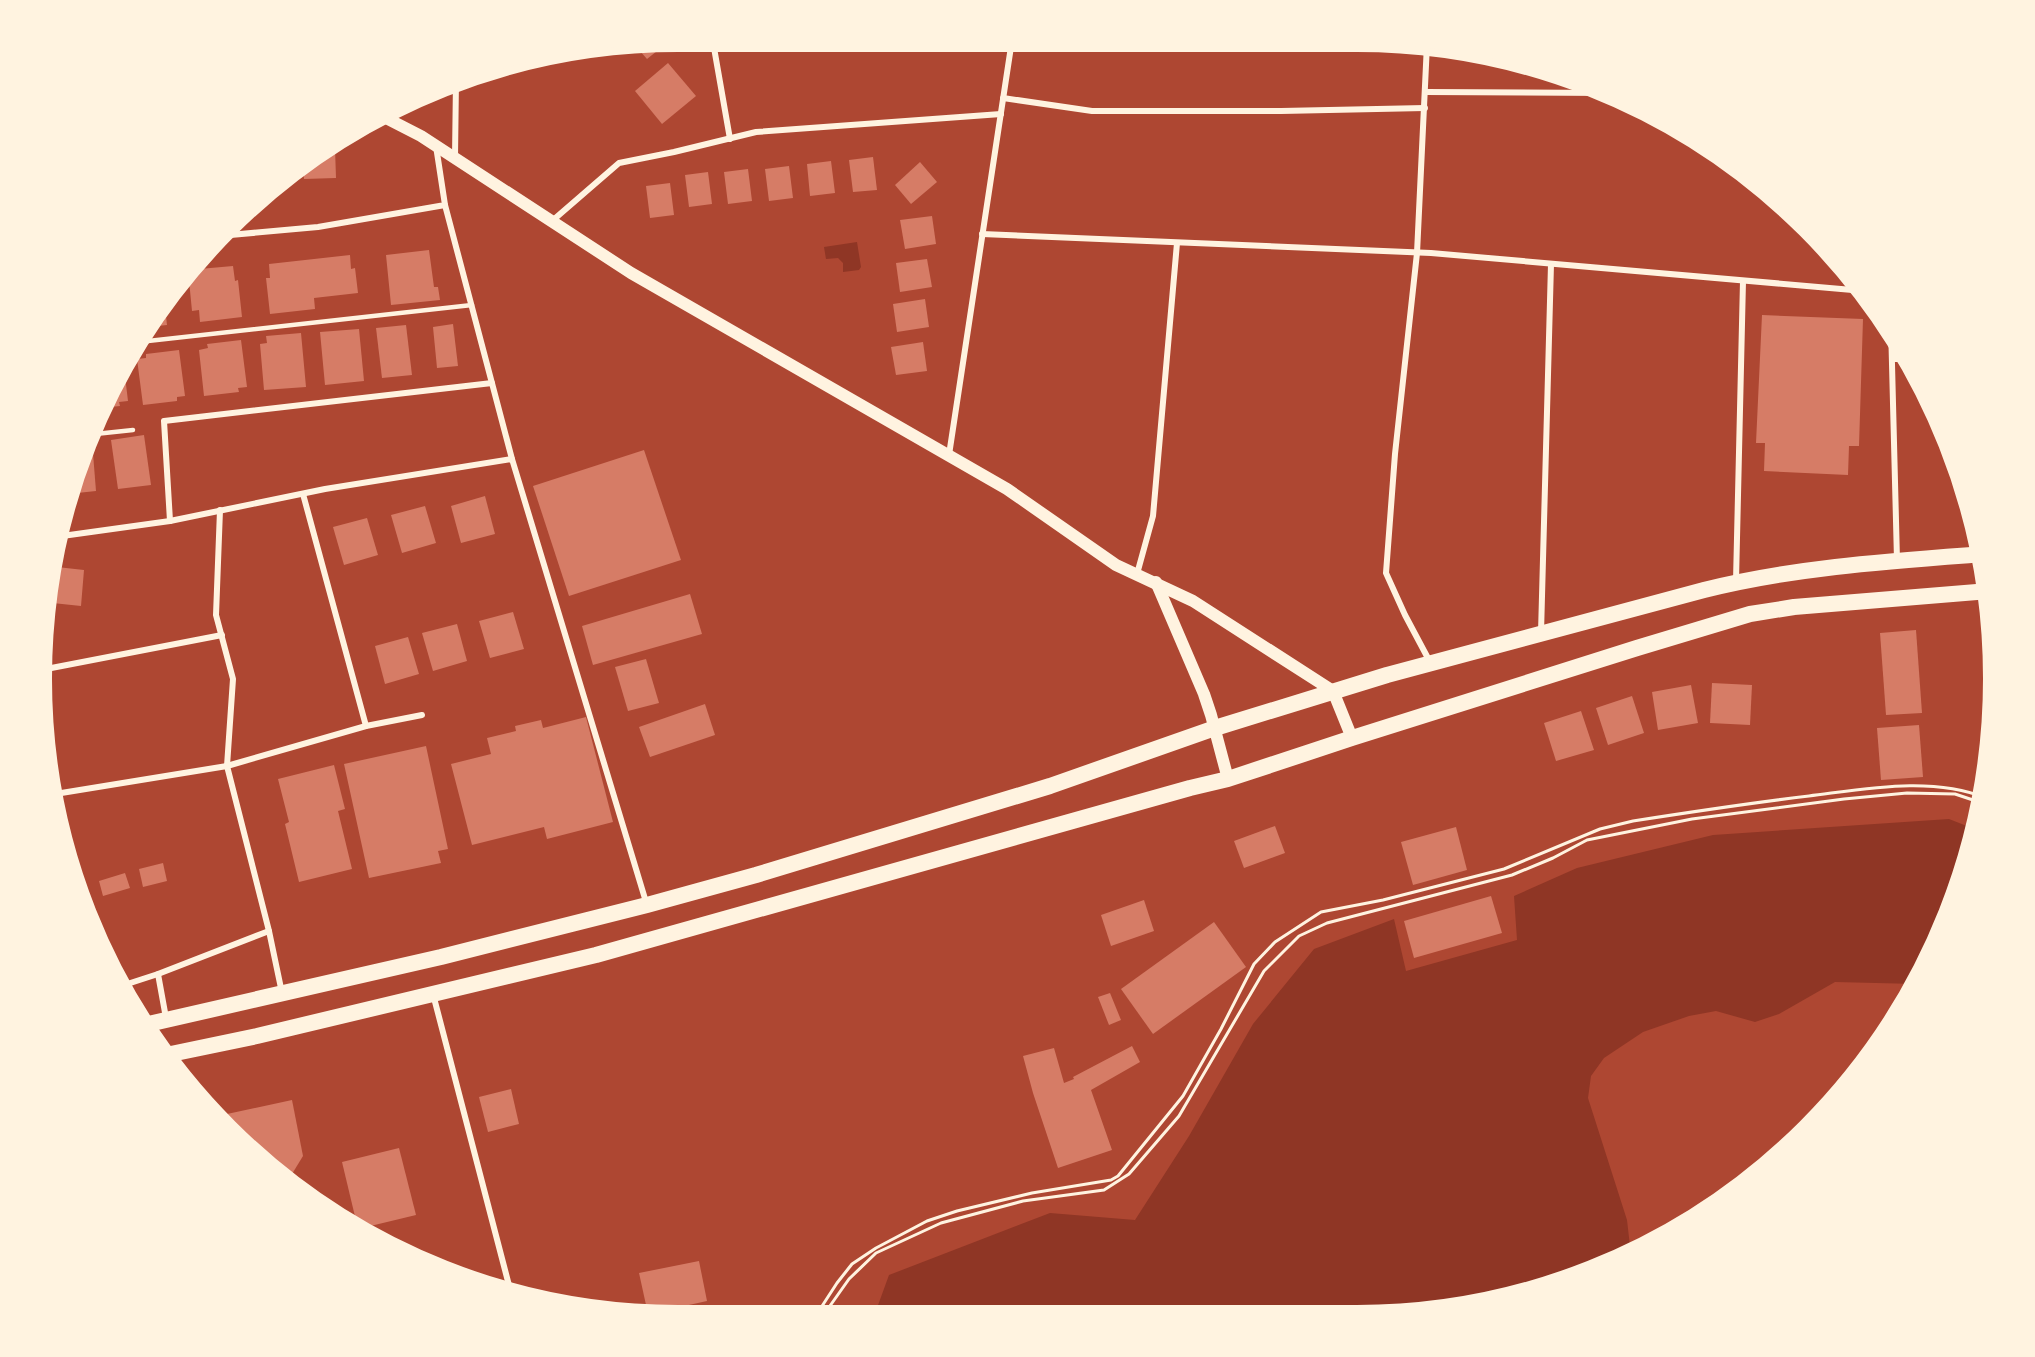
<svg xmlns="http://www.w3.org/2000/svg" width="2035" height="1357" viewBox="0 0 2035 1357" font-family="Cabin,sans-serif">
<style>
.green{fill:#ae4732}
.water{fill:#8f3625}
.building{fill:#d67c66}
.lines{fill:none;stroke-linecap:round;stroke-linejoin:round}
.path{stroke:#fff3e0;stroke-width:3}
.service{stroke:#fff3e0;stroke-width:4.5}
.minor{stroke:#fff3e0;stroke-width:6}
.secondary{stroke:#fff3e0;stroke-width:12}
.trunk{stroke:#fff3e0;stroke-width:16}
.rim{fill:none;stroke:#fff3e0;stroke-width:8}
</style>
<rect width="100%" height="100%" fill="#c8553d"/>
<!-- green -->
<polygon class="green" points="1356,38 1481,50 1640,104 1746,170 1810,225 1889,322 1949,433 1985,553 1997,678 1985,803 1949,923 1890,1034 1810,1132 1713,1211 1602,1271 1482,1307 1356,1320 679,1320 554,1307 395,1253 322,1211 226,1132 123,999 72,885 50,804 39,636 50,553 86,434 170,288 256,197 322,146 473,71 594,43"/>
<!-- water -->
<g class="water">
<polygon points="857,242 861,267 859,270 843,272 843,263 838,258 826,259 824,247"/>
<polygon points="1949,819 1977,830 1949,923 1917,984 1835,982 1779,1014 1755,1022 1716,1011 1689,1016 1643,1032 1604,1058 1591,1076 1588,1098 1627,1220 1631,1255 1602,1271 1482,1307 1357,1319 873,1319 889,1275 1050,1213 1135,1220 1189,1136 1253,1024 1314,949 1394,919 1406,971 1517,940 1514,896 1577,868 1713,835"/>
</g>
<!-- building -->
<g class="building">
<polygon points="633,43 667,43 647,59"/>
<polygon points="668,63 696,96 662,124 635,91"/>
<polygon points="321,146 322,149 335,148 336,178 304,179 303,168 296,169 296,166"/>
<polygon points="873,157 877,190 853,192 849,160"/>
<polygon points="831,161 835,193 810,196 807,164"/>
<polygon points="920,162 937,182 911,204 895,185"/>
<polygon points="789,166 793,198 769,201 765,169"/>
<polygon points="748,169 752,201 728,204 724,172"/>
<polygon points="708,172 712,204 689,207 685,175"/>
<polygon points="670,183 674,215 650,218 646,186"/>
<polygon points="932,216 936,244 905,249 900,220"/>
<polygon points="429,250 434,287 438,287 440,300 391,305 386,255"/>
<polygon points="350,255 351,269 355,268 358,293 314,298 315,309 270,314 266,278 270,278 269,264"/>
<polygon points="927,259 932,287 900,292 896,263"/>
<polygon points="233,266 235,281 238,280 242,317 200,322 199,310 192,311 188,270"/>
<polygon points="164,299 167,325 148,327"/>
<polygon points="925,299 929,327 897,332 893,304"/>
<polygon points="1762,315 1863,319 1859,446 1849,446 1848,475 1764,471 1765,443 1756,443"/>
<polygon points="453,324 458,366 437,368 433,327"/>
<polygon points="406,325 412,375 382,378 376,328"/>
<polygon points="359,329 364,381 325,385 320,332"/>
<polygon points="301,333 306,387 264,390 260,344 267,343 266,336"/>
<polygon points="241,340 247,387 238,388 239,392 204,396 199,350 208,348 207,344"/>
<polygon points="923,342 927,371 896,375 891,347"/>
<polygon points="179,350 185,396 177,397 177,401 143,405 137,359 146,358 146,354"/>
<polygon points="124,368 128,401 119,402 120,406 101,408"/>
<polygon points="144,435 151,485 118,489 111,440"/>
<polygon points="92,441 96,491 68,494 84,442"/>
<polygon points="644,450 681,560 569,596 533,486"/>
<polygon points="485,496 495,534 461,543 451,506"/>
<polygon points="425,506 436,543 402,553 391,515"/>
<polygon points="367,518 378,555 344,565 333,527"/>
<polygon points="48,566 84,570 81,606 43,602"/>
<polygon points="690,594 702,634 593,665 582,626"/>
<polygon points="513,612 524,649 490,658 479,621"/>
<polygon points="457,624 467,661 433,671 422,633"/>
<polygon points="1916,630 1922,713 1886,715 1880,633"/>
<polygon points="408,637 419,674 385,684 375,646"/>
<polygon points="646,659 659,703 628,711 615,667"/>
<polygon points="1712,683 1752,685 1750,725 1710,723"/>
<polygon points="1691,685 1698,723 1658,730 1652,692"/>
<polygon points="1632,696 1644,733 1608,745 1596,708"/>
<polygon points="705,704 715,735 650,757 639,727"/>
<polygon points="1581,711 1594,750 1556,761 1544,723"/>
<polygon points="586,717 613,822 547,839 544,827 472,845 451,764 491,754 487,738 516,731 515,726 541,720 543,728"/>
<polygon points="1919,725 1923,777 1881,780 1877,728"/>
<polygon points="426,746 448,849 438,851 441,863 369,878 344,764"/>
<polygon points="334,765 345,809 338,811 352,869 299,882 285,824 289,822 278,779"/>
<polygon points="1275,826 1285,853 1244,868 1234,841"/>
<polygon points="1456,827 1467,870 1413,885 1401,842"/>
<polygon points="163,863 167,881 143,887 139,869"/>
<polygon points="125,873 130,888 103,896 99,881"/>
<polygon points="81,883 87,902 80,904 72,886"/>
<polygon points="1491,896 1502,933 1414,958 1404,921"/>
<polygon points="1144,900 1154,931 1111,946 1101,915"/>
<polygon points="1214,922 1246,967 1153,1034 1121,989"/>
<polygon points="1110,993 1121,1020 1109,1025 1098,997"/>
<polygon points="1132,1046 1140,1062 1091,1090 1112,1150 1058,1168 1033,1093 1023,1056 1054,1048 1064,1083 1074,1079 1073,1077"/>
<polygon points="511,1089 519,1124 488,1132 479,1097"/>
<polygon points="292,1100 303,1156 292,1174 275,1173 232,1137 227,1114"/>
<polygon points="399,1148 416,1215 358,1229 342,1162"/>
<polygon points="699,1261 707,1301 648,1314 639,1273"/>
</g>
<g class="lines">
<!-- path -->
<g class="path">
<path d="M813,1320L837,1283L852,1264L876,1248L927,1221L957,1211L1032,1193L1111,1180L1118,1176L1183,1096L1221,1029L1254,964L1275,942L1321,912L1383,900L1504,869L1600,829L1633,821C1691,812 1750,803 1809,796C1866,789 1931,776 1986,798"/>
<polyline points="820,1320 849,1279 876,1253 941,1223 1023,1201 1104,1190 1129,1174 1179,1116 1264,971 1299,936 1327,923 1512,875 1553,858 1587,840 1692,819 1844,799 1907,793 1955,794 1985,804"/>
</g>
<!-- service -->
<g class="service">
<polyline points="139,342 472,305"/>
<polyline points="86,435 133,430"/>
</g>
<!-- minor -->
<g class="minor">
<polyline points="713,42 730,139"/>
<polyline points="1427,44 1417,253 1395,454 1386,573 1405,615 1430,662"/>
<polyline points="1426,92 1609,93"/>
<polyline points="1003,98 1092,111 1281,111 1425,108"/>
<polyline points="455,157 456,80"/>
<polyline points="445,205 512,459 646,902"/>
<polyline points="552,221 619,163 674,152 756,132 1001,114"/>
<polyline points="982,234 1431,253 1864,291"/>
<polyline points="219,236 318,227 445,205 436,146"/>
<polyline points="1891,325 1897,560"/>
<polyline points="1893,359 1909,359"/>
<polyline points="949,455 1012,40"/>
<polyline points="303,494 366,726"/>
<polyline points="220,510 216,615 233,679 227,766 269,931 282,993"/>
<polyline points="170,521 164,421 492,383"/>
<polyline points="55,537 170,521 325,489 512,459"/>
<polyline points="1137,574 1153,516 1177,243"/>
<polyline points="1736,581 1743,281"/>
<polyline points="1541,633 1551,264"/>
<polyline points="41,670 222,635"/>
<polyline points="49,795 227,766 366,726 422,715"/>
<polyline points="158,974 166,1018"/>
<polyline points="118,987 158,974 269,931"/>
<polyline points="433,994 511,1293"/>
</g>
<!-- secondary -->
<g class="secondary">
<polyline points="382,116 421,136 631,273 1007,489 1116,565 1193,601 1333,691 1352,738"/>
<polyline points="1156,582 1204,694 1211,715 1228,779"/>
</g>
<!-- trunk -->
<g class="trunk">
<path d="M144,1025L441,957L647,905L756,875L1050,786L1215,728L1387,675L1704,590C1796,567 1891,561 1985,554"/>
<polyline points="166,1055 257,1036 596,955 1190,788 1228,779 1352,738 1637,648 1750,614 1794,607 1989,591"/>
</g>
</g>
<!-- crop -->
<path d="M0 0H2035V1357H0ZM678 48H1357A630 630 0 0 1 1987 678V679A630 630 0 0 1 1357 1309H678A630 630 0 0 1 48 679V678A630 630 0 0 1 678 48Z" fill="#fff3e0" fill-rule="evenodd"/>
<path class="rim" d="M678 48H1357A630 630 0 0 1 1987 678V679A630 630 0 0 1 1357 1309H678A630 630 0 0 1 48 679V678A630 630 0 0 1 678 48Z"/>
</svg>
